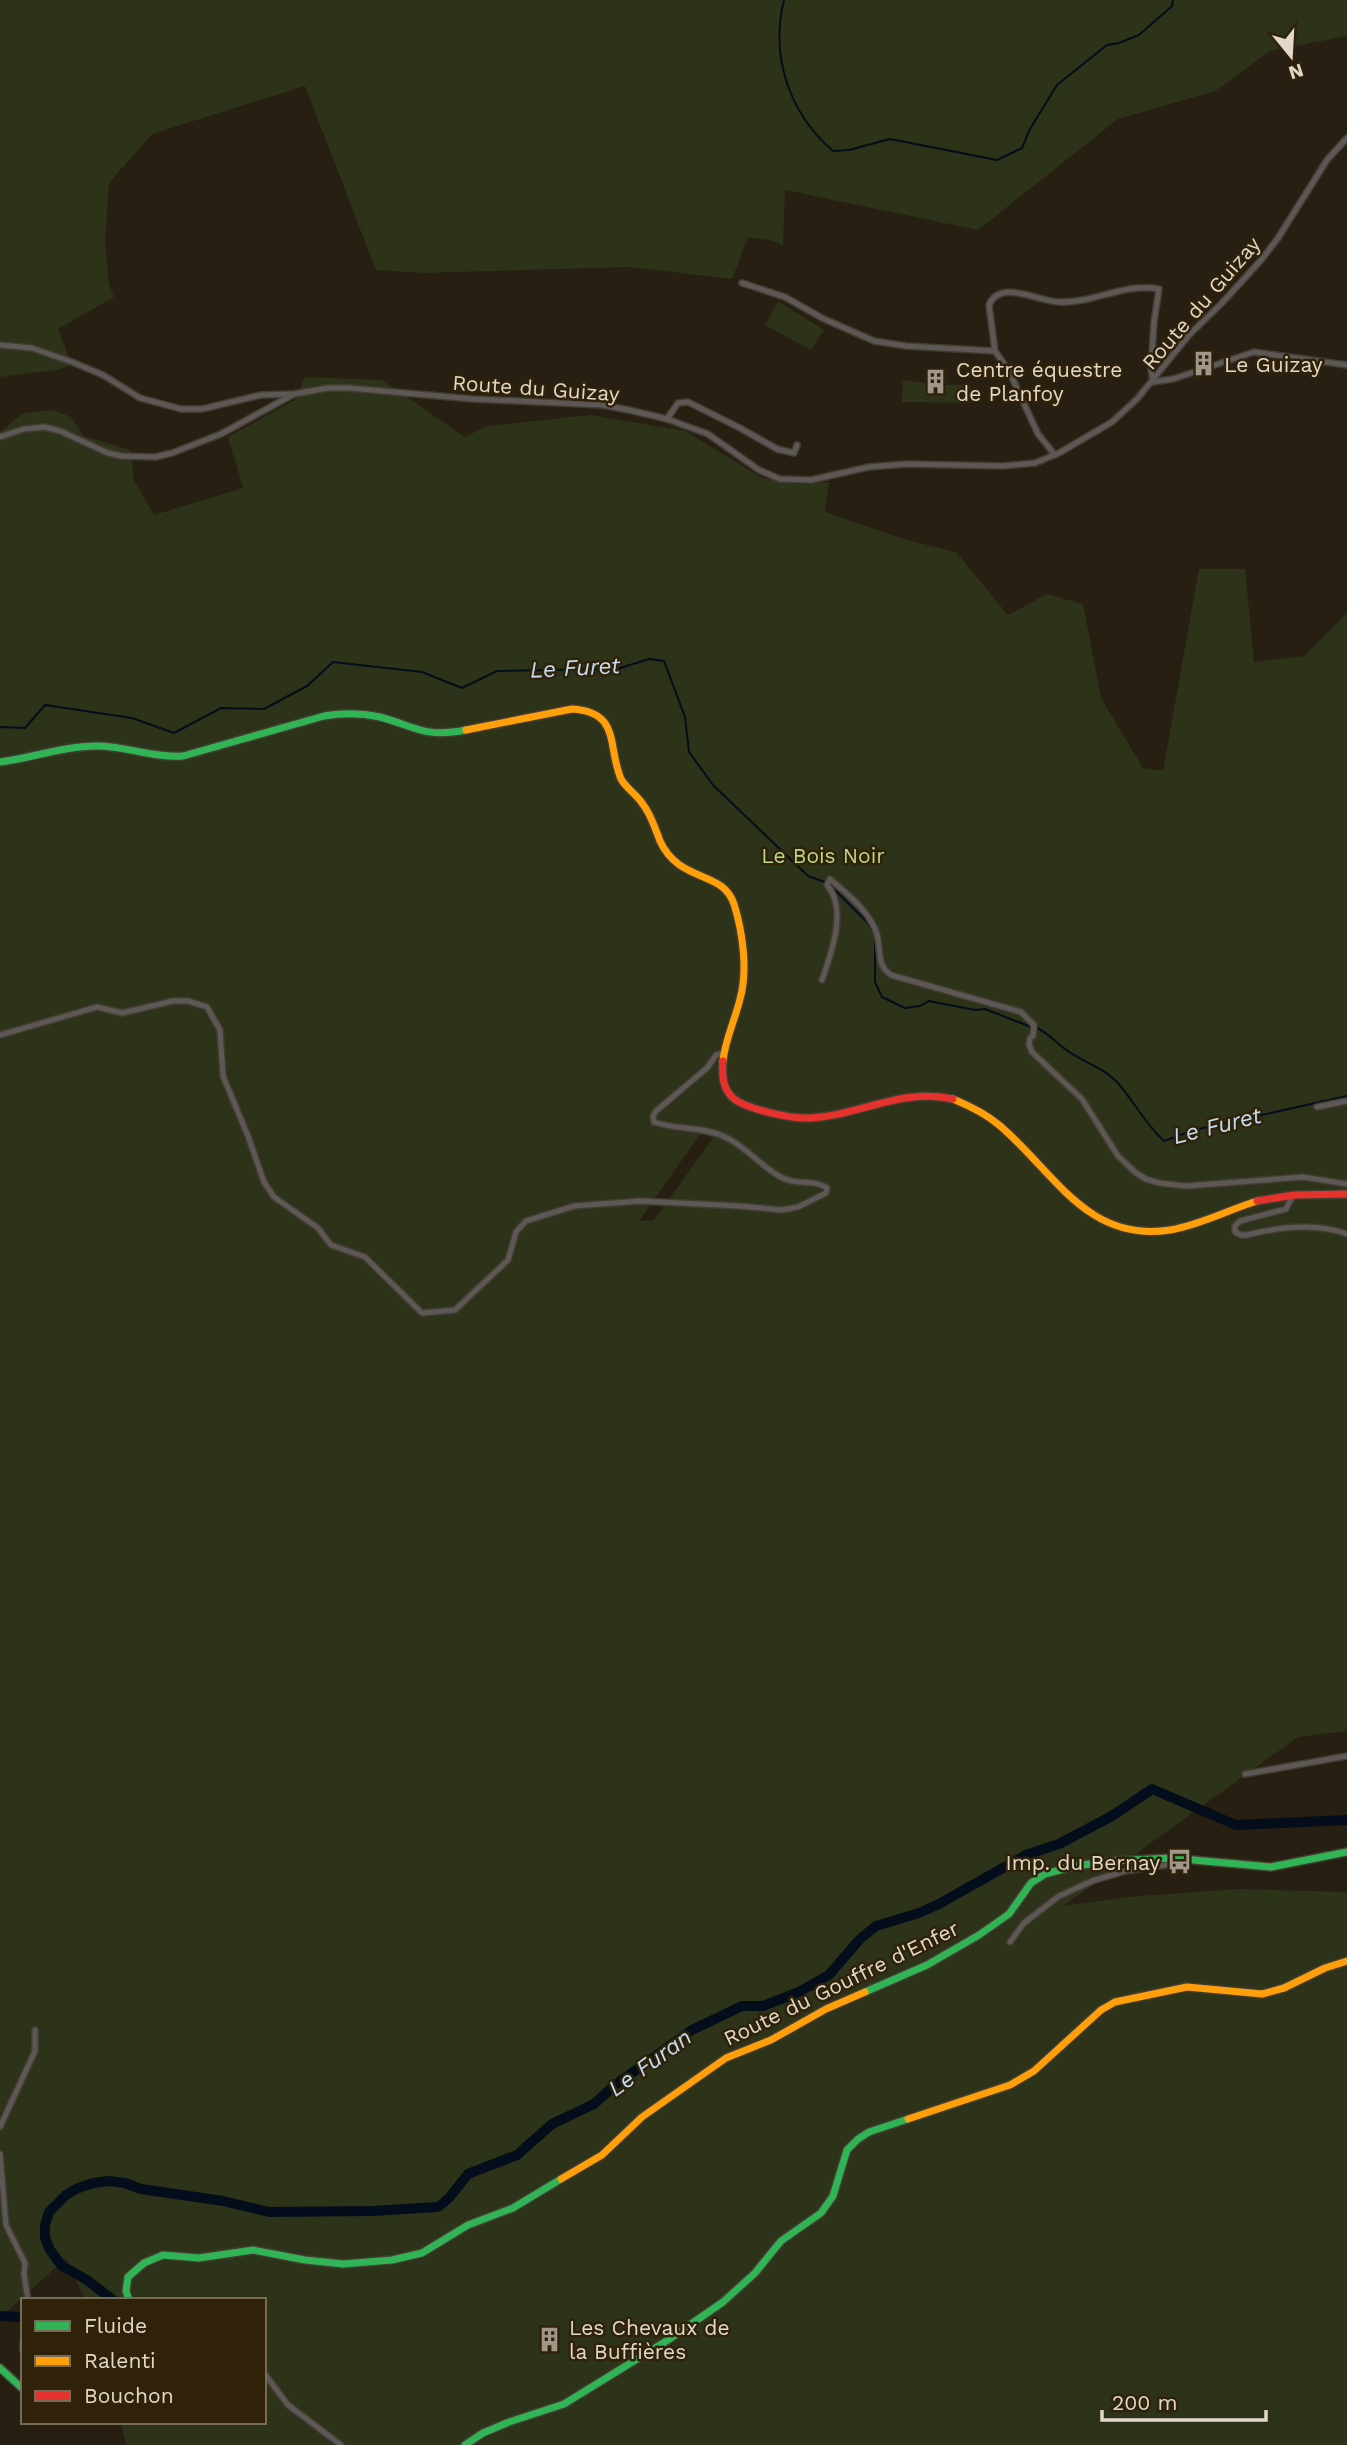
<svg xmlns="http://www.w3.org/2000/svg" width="1347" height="2445" viewBox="0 0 1347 2445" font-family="'Work Sans',sans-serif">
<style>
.green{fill:#2c3319;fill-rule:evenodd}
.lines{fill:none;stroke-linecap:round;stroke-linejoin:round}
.stream{stroke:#040d1b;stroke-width:2}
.river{stroke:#040d1b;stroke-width:10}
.street-casing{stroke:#433c31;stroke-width:8}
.fast-casing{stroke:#433c31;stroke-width:10}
.slow-casing{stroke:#433c31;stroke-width:10}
.jam-casing{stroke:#433c31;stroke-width:10}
.street{stroke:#5d5855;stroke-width:5}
.fast{stroke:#30b455;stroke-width:7}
.slow{stroke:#ff9f0a;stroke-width:7}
.jam{stroke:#e5322d;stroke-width:7}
.labels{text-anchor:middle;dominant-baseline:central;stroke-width:5;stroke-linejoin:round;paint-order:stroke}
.street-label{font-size:21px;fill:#e1d8c9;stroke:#302209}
.poi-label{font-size:21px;fill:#e1d8c9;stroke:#302209;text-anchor:start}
.park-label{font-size:21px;fill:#bdd787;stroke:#302209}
.water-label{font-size:23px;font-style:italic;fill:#c2ddf4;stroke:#302209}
</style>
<rect width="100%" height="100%" fill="#271f12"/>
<!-- green -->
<g class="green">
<polygon points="0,0 1347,0 1347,36 1270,51 1215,91 1118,119 978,230 785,190 783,245 770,240 748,237 732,279 630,267 423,273 376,270 305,86 152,134 109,183 105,244 109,284 114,297 58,329 72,365 56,370 0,377"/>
<polygon points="778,301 824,330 811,350 765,325"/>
<path d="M305,377L382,380L465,437L487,426L591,415L685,431L762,478L794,484L829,482L825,512L907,540L956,552L1008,615L1047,594L1083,604L1101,698L1143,768L1163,771L1199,569H1245L1254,662L1304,656L1347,613V1731L1298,1737L1063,1906L1127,1897L1238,1889L1347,1892V2445H126L121,2422H264V2300H85L66,2258L0,2318V432L23,413L53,410L71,417L84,436L130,450L134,480L154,515L243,488L228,437L295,400ZM701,1133L713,1138L654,1220L639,1221Z"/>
<polygon points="903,380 940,385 970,385 974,403 902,402"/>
</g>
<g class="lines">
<!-- stream -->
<g class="stream">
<path d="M784,0C770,56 789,113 833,151L849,150L890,139L997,160L1022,148L1030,129L1057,85L1107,45L1119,43L1139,35L1172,6L1173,0"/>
<polyline points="0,727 25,728 45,705 132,718 174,733 221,708 264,709 307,686 333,662 422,672 462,688 497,671 617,669 649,659 664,661 685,717 689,752 713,785 808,876 825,882"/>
<polyline points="830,885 869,924 875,936 875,982 882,997 905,1008 920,1006 929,1001 975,1010 985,1009 1031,1027"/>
<path d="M1037,1028C1050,1034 1058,1045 1071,1053C1086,1063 1104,1068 1117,1082C1134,1101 1145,1124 1164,1141L1194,1130L1347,1096"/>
</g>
<!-- river -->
<g class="river">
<polyline points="113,2300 87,2280 62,2266 50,2250 45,2238 45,2225 49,2212 66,2195 76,2189 93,2183 109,2181 125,2183 141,2189 223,2201 269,2212 372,2211 438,2207 449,2198 468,2174 517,2155 552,2124 594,2104 615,2085 692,2030 742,2006 763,2006 799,1992 829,1975 859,1940 876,1926 919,1913 939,1904 1026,1855 1059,1844 1112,1816 1152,1789 1236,1825 1347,1820"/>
<polyline points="0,2316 21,2317"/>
</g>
<defs>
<g id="street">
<polyline points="742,283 785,297 822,318 874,341 906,346 995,351"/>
<polyline points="0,345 32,348 72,362 103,375 140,398 181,409 202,409 261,395 291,394"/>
<polyline points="1153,382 1173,379 1254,352 1347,365"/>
<polyline points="667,419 678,403 688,402 740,428 777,449 794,453 797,445"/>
<polyline points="0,437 24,429 44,427 60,431 108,453 122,456 155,457 172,453 221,434 294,394 328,388 349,388 473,399 603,405 629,410 667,419 708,434 759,470 780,479 811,480 869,467 907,464 1003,466 1035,463 1059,453 1112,422 1137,399 1190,334 1222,303 1262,259 1278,238 1327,160 1347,138"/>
<path d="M1055,455L1038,434L1009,371L995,351L989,305C1000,279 1038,301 1058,302C1093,304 1124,282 1159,289L1154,322L1151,369L1153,382"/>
<path d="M822,980C831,954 848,909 827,885L830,879C847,894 866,908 875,929C883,946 874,963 891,975L1021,1012L1034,1025L1033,1036L1030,1038L1029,1044L1032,1052L1082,1099L1118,1156L1136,1173L1146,1179L1159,1183L1186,1186L1303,1177L1347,1184"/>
<path d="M0,1035L97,1007L122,1013L173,1001H188L207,1007L220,1030L223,1076L248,1136L264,1182L274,1197L318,1228L331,1245L365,1257L422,1313L455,1310L508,1260L516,1232L526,1221L574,1206L640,1201L739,1206L782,1210L798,1207L826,1193L827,1188C814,1179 798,1185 785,1179C763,1170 747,1146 723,1136C701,1126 676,1130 654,1122L653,1116L656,1111L707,1068L716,1055L724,1053"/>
<polyline points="1317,1107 1347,1101"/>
<path d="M1293,1195L1286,1209L1240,1221L1235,1226V1232L1241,1235H1247C1279,1227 1315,1222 1347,1234"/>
<polyline points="1245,1774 1347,1756"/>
<polyline points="1010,1942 1024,1923 1059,1896 1092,1881 1125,1871 1166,1865 1171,1858"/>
<polyline points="0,2127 35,2051 35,2030"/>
<polyline points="0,2154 6,2225 25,2263 24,2274 28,2300"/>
<polyline points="23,2343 23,2350"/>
<polyline points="264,2373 288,2405 341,2445"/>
</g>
<g id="fast">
<path d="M0,762C32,758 64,746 97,746C126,746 153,758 183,756L324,716C342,713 361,713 380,717C417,727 424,738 466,730"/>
<polyline points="865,1992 927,1965 979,1935 1009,1914 1031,1883 1045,1874 1075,1866 1113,1861 1171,1858 1271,1867 1347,1852"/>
<polyline points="129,2300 126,2291 128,2277 144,2263 163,2255 199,2258 253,2250 305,2260 343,2264 392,2260 422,2253 468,2225 513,2208 561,2179"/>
<polyline points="0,2368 23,2389"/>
<polyline points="465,2445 483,2433 509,2422 564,2404 668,2340 723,2302 755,2273 781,2241 821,2213 833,2196 847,2150 858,2139 869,2132 908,2119"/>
</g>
<g id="slow">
<path d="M466,730L572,709C621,712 607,746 621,779C626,788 636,794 642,803C651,814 655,828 660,841C680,884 722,869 734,904C743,933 748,971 740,999C735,1020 725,1040 723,1061"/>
<path d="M953,1099C970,1106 985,1113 999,1125C1053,1170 1086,1243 1170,1230C1200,1225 1228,1210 1257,1201"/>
<polyline points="908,2119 1010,2085 1034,2071 1101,2010 1115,2002 1187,1987 1262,1994 1284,1988 1325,1968 1347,1961"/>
<polyline points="561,2179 602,2155 642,2117 726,2058 771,2040 826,2009 865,1992"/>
</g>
<g id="jam">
<path d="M723,1061C722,1074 722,1087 732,1097C744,1109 792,1119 809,1118C858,1116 903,1087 953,1099"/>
<polyline points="1257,1201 1294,1195 1347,1194"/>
</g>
</defs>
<!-- street casing -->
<use href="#street" class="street-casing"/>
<!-- fast casing -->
<use href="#fast" class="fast-casing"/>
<!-- slow casing -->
<use href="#slow" class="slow-casing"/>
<!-- jam casing -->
<use href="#jam" class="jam-casing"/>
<!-- street -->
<use href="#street" class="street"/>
<!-- fast -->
<use href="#fast" class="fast"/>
<!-- slow -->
<use href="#slow" class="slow"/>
<!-- jam -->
<use href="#jam" class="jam"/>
</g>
<!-- icons -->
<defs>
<symbol id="building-bare" viewBox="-9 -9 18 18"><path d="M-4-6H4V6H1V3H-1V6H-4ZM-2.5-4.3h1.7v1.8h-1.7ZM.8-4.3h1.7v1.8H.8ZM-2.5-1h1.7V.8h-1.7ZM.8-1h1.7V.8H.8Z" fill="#a09789" stroke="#302209" stroke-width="2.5" paint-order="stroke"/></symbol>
<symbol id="bus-bare" viewBox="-9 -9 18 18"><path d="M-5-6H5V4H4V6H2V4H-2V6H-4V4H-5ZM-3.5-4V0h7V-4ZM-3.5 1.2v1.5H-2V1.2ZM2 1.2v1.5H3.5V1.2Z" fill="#a09789" stroke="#302209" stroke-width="2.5" paint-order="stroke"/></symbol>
</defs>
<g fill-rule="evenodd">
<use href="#building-bare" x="1186" y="346" width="35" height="35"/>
<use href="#building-bare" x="918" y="364" width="35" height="35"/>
<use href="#bus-bare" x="1162" y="1844" width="35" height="35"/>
<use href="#building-bare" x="532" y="2322" width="35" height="35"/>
</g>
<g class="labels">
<!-- street labels -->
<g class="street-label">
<text transform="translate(1201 303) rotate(-49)">Route du Guizay</text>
<text transform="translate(536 388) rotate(4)">Route du Guizay</text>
<text transform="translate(841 1983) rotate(-26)">Route du Gouffre d'Enfer</text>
</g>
<!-- poi labels -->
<g class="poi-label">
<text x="1224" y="364">Le Guizay</text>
<text x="956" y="369">Centre équestre<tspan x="956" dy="24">de Planfoy</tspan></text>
<text x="1160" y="1862" text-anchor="end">Imp. du Bernay</text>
<text x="569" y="2327">Les Chevaux de<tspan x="569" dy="24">la Buffières</tspan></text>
</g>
<!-- park labels -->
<g class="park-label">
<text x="823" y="855">Le Bois Noir</text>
</g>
<!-- water labels -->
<g class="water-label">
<text transform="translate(575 668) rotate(-3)">Le Furet</text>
<text transform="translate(1217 1126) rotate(-14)">Le Furet</text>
<text transform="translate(650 2063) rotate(-36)">Le Furan</text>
</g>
</g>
<!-- legend -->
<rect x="21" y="2298" width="245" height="126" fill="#302209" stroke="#776b56" stroke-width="2"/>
<rect x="35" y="2321" width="35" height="10" fill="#30b455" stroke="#776b56" stroke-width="2"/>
<text x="84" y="2333" font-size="21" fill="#e1d8c9">Fluide</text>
<rect x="35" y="2356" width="35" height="10" fill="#ff9f0a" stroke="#776b56" stroke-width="2"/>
<text x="84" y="2368" font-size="21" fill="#e1d8c9">Ralenti</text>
<rect x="35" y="2391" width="35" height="10" fill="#e5322d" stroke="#776b56" stroke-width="2"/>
<text x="84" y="2403" font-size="21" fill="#e1d8c9">Bouchon</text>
<!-- north arrow -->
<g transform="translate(1291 56) rotate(162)" stroke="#302209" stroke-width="5" paint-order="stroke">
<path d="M0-5L12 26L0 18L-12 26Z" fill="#e1d8c9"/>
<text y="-10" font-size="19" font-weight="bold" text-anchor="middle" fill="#e1d8c9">N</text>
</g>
<!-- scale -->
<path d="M1102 2410v10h164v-10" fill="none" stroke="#e1d8c9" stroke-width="3.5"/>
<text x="1112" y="2410" font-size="21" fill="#e1d8c9" stroke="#302209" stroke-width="5" paint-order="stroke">200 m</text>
</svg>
